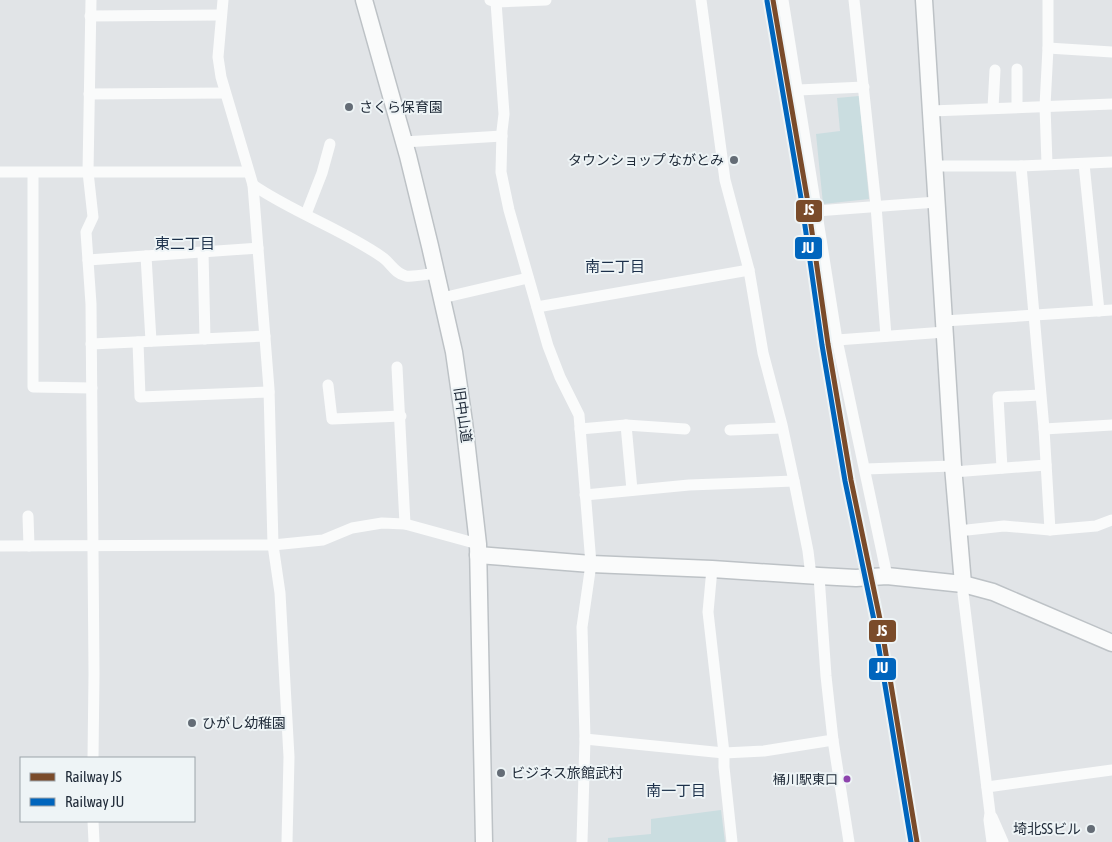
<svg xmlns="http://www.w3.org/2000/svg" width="1112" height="842" viewBox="0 0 1112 842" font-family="'Asap Condensed','Noto Sans JP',sans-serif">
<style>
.green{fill:#cadde0}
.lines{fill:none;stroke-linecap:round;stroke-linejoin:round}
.secondary-casing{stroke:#bdc2c6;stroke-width:19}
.street{stroke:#fafbfb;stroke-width:11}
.secondary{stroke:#fafbfb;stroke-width:16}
.rail-1-casing{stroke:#eef4f6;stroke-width:9}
.rail-2-casing{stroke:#eef4f6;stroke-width:9}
.rail-1{stroke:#7a4b2a;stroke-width:5}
.rail-2{stroke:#0065bd;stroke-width:5}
.poi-dot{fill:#646c76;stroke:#eef4f6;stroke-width:2}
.bus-dot{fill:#8e44ad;stroke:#eef4f6;stroke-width:2}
.labels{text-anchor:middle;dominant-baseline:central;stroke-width:4;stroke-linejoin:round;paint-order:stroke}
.bus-label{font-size:13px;fill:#202b39;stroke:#eef4f6;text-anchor:end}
.poi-label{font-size:14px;fill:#202b39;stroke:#eef4f6;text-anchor:start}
.street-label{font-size:14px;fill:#202b39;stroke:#eef4f6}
.neighbourhood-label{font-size:15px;fill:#1c304a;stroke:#eef4f6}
.line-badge{stroke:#eef4f6;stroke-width:2}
.badge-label{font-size:14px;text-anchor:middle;font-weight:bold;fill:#fff}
</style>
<rect width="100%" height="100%" fill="#e1e4e7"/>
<!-- green -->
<g class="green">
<polygon points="859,96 869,199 823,204 816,134 840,131 837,98"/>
<polygon points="721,810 725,842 608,842 608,838 651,834 651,819"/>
</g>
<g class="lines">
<defs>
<g id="secondary">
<polyline points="364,0 408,156 430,246 454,352 464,422 478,544 484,842"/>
<polyline points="924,0 953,466 963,584"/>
<polyline points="478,555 591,564 712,569 819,576 856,578 887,576 963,584 993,592 1112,643"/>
</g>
</defs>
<!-- secondary casing -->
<use href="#secondary" class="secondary-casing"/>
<!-- street -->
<g class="street">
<polyline points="91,0 88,172 93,217 86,232 91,304 94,674 93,758"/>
<polyline points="223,0 218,57 221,77 253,185 269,389 273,545 280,593 289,757 287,842"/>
<polyline points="490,0 496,2 546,0"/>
<polyline points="701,0 725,180 749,270 763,353 782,425 794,481 808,551 811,576"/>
<polyline points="783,0 837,340 887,576"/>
<polyline points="854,0 876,206 886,336"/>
<polyline points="496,2 504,114 502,131 501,172 509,210 548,346 560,377 579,415 591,564 582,627 585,739 582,842"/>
<polyline points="90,16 220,15"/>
<polyline points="1048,48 1112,52"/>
<polyline points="798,90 864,87"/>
<polyline points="89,94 225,93"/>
<polyline points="1017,107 1017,69"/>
<polyline points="993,108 995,70"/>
<polyline points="931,111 1112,104"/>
<polyline points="404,142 502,136"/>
<polyline points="1047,164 1045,106 1048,48 1048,0"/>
<polyline points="1084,164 1099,311"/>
<polyline points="934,166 1021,166 1112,162"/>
<polyline points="1021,166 1044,429 1050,530"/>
<polyline points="0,172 248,172"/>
<polyline points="33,173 33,387 92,388"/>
<path d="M253,185C294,213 342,229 382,257C391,263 394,273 406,276C415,277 427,274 437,273"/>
<polyline points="816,211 937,202"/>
<polyline points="306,214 322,173 330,144"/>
<polyline points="203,252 205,339"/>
<polyline points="146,256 151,341"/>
<polyline points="88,260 258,248"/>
<polyline points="442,298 528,278"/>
<polyline points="537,307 749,270"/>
<polyline points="944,321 1112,310"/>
<polyline points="837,340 945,332"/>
<polyline points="138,342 140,397 269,392"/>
<polyline points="91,344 265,336"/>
<polyline points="397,367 405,524"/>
<polyline points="328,385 332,419 401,416"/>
<polyline points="626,425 632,490"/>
<polyline points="580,429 626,425 685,429"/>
<polyline points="1044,429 1112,425"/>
<polyline points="730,430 782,428"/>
<polyline points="1002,468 998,397 1040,395"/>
<polyline points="865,469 953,466"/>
<polyline points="953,472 1046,465"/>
<polyline points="585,495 689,485 794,481"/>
<polyline points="28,516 29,546"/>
<polyline points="958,531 1004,526 1050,530 1096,526 1112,520"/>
<polyline points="0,546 273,545 323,540 352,528 382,523 405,524 478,544"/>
<polyline points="712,569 708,612 724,753 724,767 732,842"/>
<polyline points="819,576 826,676 833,740 849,842"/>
<polyline points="963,584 963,593 990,813 989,820 992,842"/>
<polyline points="585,739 724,753 764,751 833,740"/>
<polyline points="987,787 1112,770"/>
<polyline points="992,817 1003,842"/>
<polyline points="93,821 94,842"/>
</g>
<!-- secondary -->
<use href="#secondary" class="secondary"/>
<defs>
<polyline id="rail-1" points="773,0 807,197 828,344 851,480 881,624 917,842"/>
<polyline id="rail-2" points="767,1 801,198 822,345 845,481 875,625 911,842"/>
</defs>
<!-- rail-1 casing -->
<use href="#rail-1" class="rail-1-casing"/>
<!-- rail-2 casing -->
<use href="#rail-2" class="rail-2-casing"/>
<!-- rail-1 -->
<use href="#rail-1" class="rail-1"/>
<!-- rail-2 -->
<use href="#rail-2" class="rail-2"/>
</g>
<!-- markers -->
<g class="poi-dot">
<circle cx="349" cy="107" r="5"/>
<circle cx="734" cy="160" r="5"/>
<circle cx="192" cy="723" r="5"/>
<circle cx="501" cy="773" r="5"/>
<circle cx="1091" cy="829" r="5"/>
</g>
<circle class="bus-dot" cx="847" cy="779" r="4.5"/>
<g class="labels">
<!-- bus labels -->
<g class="bus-label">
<text x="838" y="779">桶川駅東口</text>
</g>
<!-- poi labels -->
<g class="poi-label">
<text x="359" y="107">さくら保育園</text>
<text x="724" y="160" text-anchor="end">タウンショップ ながとみ</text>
<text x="202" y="723">ひがし幼稚園</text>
<text x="511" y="773">ビジネス旅館武村</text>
<text x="1081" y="829" text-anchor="end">埼北SSビル</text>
</g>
<!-- street labels -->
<g class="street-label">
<text transform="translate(463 415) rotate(82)">旧中山道</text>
</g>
<!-- neighbourhood labels -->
<g class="neighbourhood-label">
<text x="185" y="243">東二丁目</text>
<text x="615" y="266">南二丁目</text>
<text x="676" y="790">南一丁目</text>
</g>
</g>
<g class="line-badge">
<rect x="795" y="199" width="28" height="24" rx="5" fill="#7a4b2a"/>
<rect x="794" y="236" width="29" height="24" rx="5" fill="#0065bd"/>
<rect x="868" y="619" width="29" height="24" rx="5" fill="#7a4b2a"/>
<rect x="868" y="657" width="29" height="24" rx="5" fill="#0065bd"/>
</g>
<g class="badge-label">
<text x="809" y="215">JS</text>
<text x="808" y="253">JU</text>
<text x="882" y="636">JS</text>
<text x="882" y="673">JU</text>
</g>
<!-- legend -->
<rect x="20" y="757" width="175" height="65" fill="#eef4f6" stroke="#9ca4aa"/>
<rect x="30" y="773" width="25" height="8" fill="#7a4b2a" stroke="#9ca4aa"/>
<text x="65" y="782" font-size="15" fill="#202b39">Railway JS</text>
<rect x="30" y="798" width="25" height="8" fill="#0065bd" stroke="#9ca4aa"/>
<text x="65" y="807" font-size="15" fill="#202b39">Railway JU</text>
</svg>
